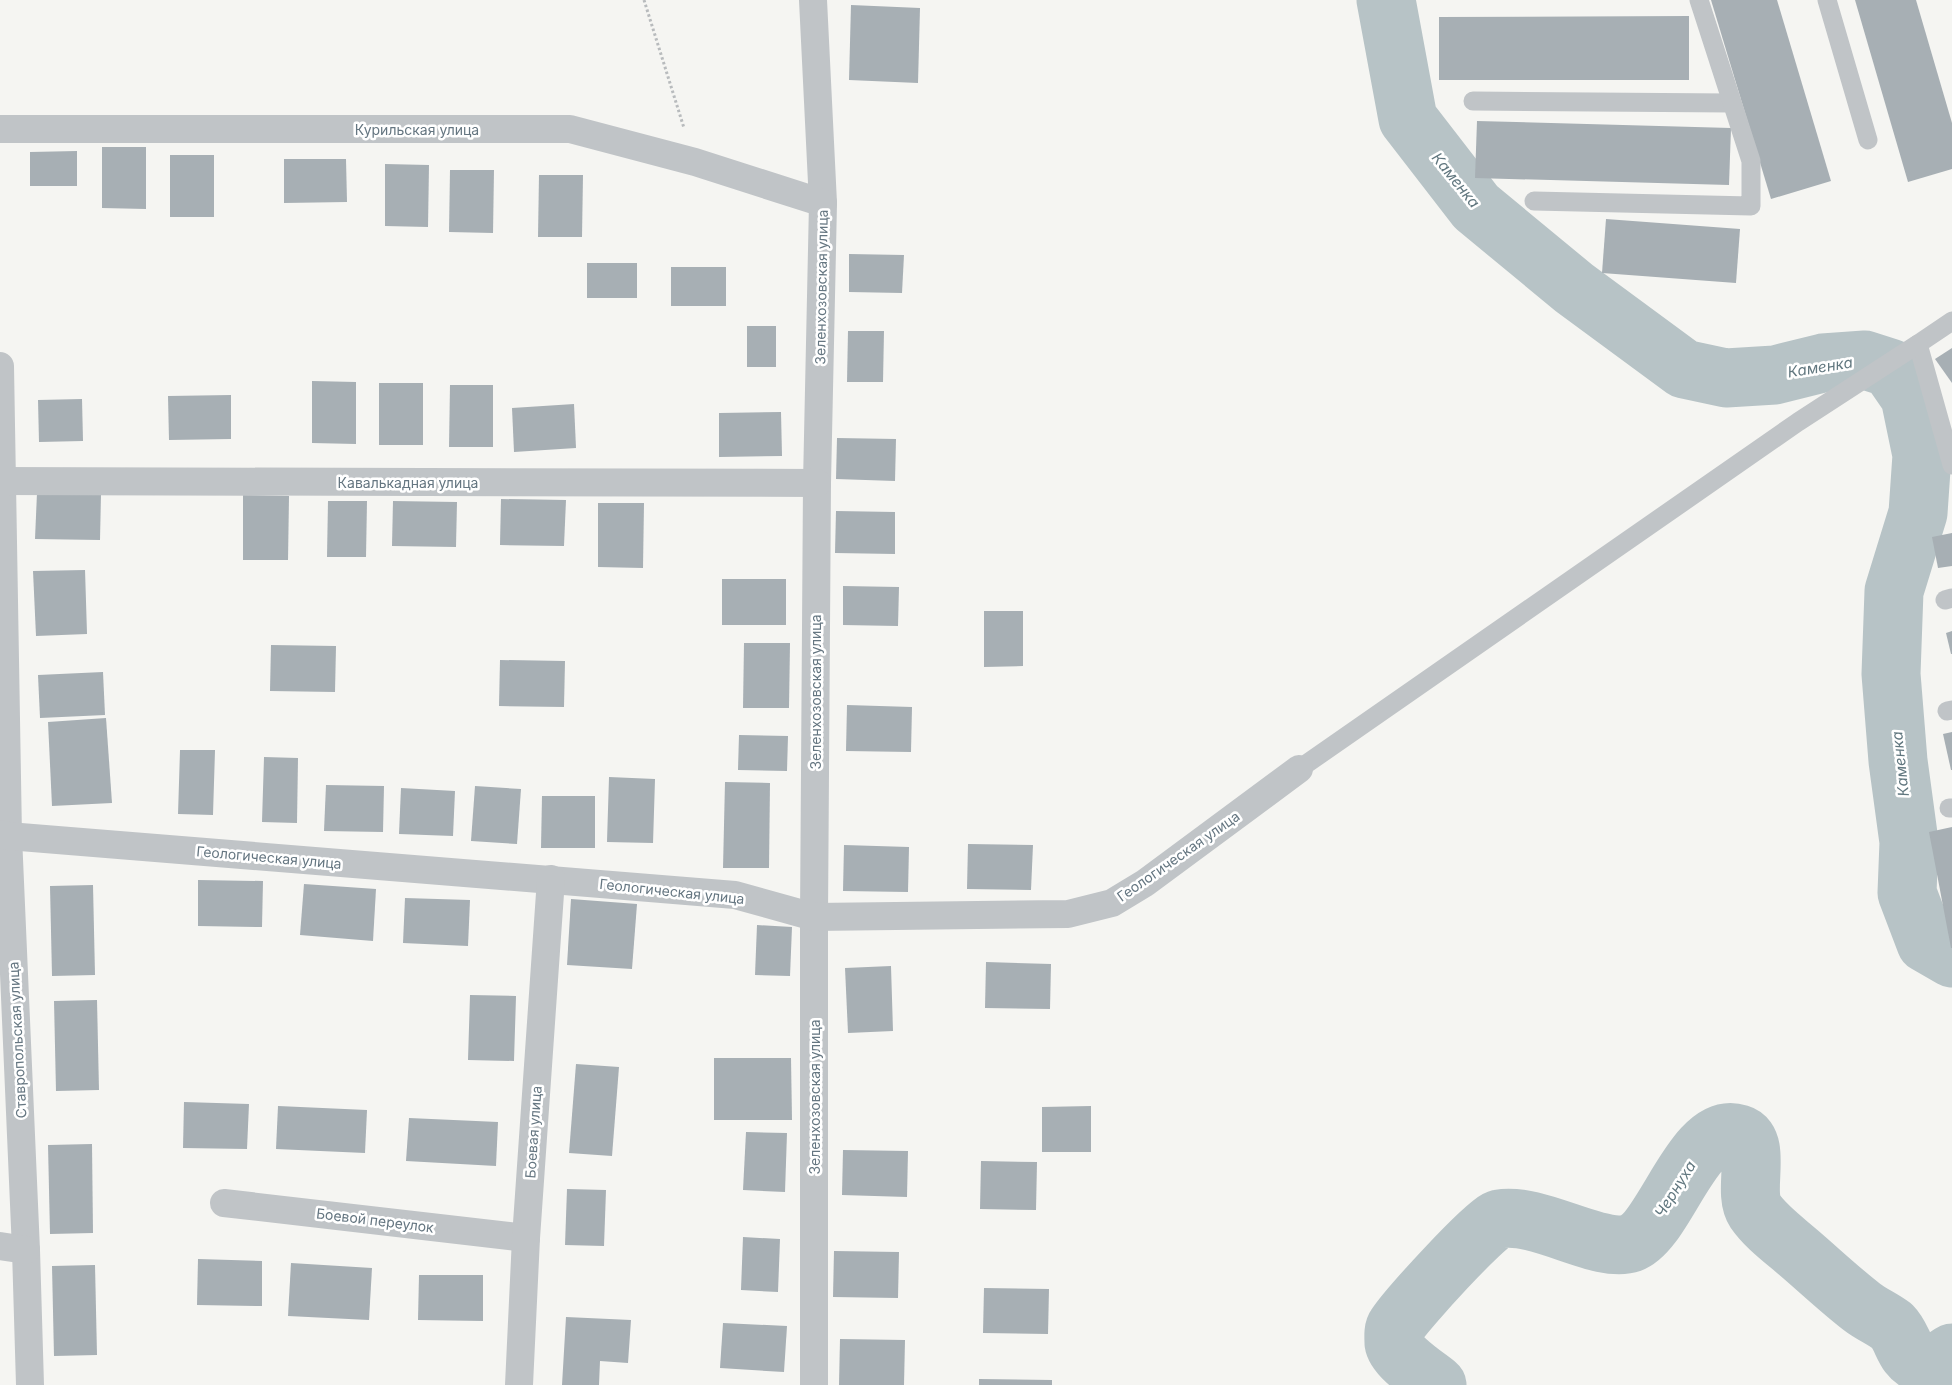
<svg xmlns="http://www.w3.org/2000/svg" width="1952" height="1385" viewBox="0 0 1952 1385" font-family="Inter,sans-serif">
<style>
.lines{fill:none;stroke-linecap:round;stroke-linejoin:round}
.river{stroke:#b7c3c6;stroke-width:59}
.building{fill:#a7afb4}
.path{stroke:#b8bbbd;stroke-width:3;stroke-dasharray:2.5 2.5;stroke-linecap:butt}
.service{stroke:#c0c4c7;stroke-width:19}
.minor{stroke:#c0c4c7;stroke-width:28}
.labels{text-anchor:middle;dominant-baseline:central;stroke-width:5;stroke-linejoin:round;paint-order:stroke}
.street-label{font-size:14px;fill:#657681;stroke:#fff}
.water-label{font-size:15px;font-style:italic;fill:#61777f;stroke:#fff}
</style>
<rect width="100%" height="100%" fill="#f5f5f2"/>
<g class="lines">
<!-- river -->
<g class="river">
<polyline points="1386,0 1408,119 1476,207 1574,288 1684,369 1726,378 1775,375 1823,363 1865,360 1890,368 1910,397 1922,455 1918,513 1894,591 1891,674 1898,761 1909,842 1907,893 1926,943 1952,958"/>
<path d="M1437,1385C1426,1376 1396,1357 1394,1343C1394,1338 1393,1330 1396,1326C1406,1310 1486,1222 1499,1219C1539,1212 1600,1254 1631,1243C1666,1230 1693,1120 1739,1134C1763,1141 1742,1192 1755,1211C1766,1227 1784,1240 1799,1253C1820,1271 1840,1290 1862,1307C1871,1314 1883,1319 1892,1326C1904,1338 1903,1356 1920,1363C1931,1368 1943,1359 1952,1353"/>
</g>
</g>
<!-- building -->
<g class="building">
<polygon points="1711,0 1777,0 1831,181 1771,199"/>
<polygon points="1855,0 1916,0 1952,123 1952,169 1908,182"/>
<polygon points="851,5 920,8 918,83 849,80"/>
<polygon points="1689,16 1689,80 1439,80 1439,17"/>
<polygon points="1477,121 1731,128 1729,185 1475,178"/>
<polygon points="102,147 146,147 146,209 102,208"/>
<polygon points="77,151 77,186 30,186 30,152"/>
<rect x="170" y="155" width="44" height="62"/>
<polygon points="284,159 346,159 347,202 284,203"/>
<polygon points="385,164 429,165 428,227 385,226"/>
<polygon points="450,170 494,170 493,233 449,232"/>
<polygon points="539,175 583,175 582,237 538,237"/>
<polygon points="1606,219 1740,229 1736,283 1602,273"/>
<polygon points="849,254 904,255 902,293 849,292"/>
<rect x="587" y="263" width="50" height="35"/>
<rect x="671" y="267" width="55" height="39"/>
<rect x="747" y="326" width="29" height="41"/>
<polygon points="848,331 884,331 883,382 847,382"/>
<polygon points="1952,348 1952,383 1935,359"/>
<polygon points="312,381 356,382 356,444 312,443"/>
<rect x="379" y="383" width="44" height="62"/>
<polygon points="450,385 493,385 493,447 449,447"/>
<polygon points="231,395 231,439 169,440 168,396"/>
<polygon points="82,399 83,441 39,442 38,400"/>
<polygon points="574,404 576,448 514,452 512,408"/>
<polygon points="781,412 782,456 719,457 719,413"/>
<polygon points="837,438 896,439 895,481 836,479"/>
<polygon points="37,493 101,494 100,540 35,539"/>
<polygon points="243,495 289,496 288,560 243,560"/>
<polygon points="501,499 566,500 564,546 500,545"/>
<polygon points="328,501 367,501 366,557 327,557"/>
<polygon points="393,501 457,502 456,547 392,546"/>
<polygon points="598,503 644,503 643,568 598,567"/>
<polygon points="836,511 895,512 895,554 835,553"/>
<polygon points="1952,533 1952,566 1938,568 1932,537"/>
<polygon points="85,570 87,634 36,636 33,571"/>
<rect x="722" y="579" width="64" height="46"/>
<polygon points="843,586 899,587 898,626 843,625"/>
<polygon points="984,611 1023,611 1023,666 984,667"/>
<polygon points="1952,631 1952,654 1951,654 1946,633"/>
<polygon points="744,643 790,643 789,708 743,708"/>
<polygon points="271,645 336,646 335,692 270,691"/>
<polygon points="500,660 565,661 564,707 499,706"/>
<polygon points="103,672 105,715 40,718 38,675"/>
<polygon points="847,705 912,707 911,752 846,751"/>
<polygon points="106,718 112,803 52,806 48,722"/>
<polygon points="1952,732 1952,770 1951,770 1943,734"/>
<polygon points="739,735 788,736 787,771 738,770"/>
<polygon points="180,750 215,750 213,815 178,814"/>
<polygon points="264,757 298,758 297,823 262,822"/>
<polygon points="609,777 655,779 653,843 607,842"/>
<polygon points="725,782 770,783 769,868 723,868"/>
<polygon points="326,785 384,786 383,832 324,831"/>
<polygon points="475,786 521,789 517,844 471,841"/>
<polygon points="401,788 455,791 453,836 399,834"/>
<polygon points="542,796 595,796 595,848 541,848"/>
<polygon points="1952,827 1952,948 1951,948 1929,832"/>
<polygon points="968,844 1033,845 1031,890 967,889"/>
<polygon points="844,845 909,847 908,892 843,891"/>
<polygon points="198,880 263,881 262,927 198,926"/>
<polygon points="304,884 376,889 373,941 300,935"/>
<polygon points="93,885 95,975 52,976 50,886"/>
<polygon points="405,898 470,900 468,946 403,943"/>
<polygon points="571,899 637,904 632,969 567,965"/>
<polygon points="757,925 792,927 790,976 755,975"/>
<polygon points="986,962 1051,964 1050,1009 985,1008"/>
<polygon points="891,966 893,1031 848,1033 845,968"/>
<polygon points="470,995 516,996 514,1061 468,1060"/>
<polygon points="97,1000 99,1090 56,1091 54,1001"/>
<polygon points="714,1058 791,1058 792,1120 714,1120"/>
<polygon points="576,1064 619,1067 612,1156 569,1153"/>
<polygon points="184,1102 249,1104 247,1149 183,1148"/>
<polygon points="278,1106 367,1110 365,1153 276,1149"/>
<polygon points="1091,1106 1091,1152 1042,1152 1042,1107"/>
<polygon points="409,1118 498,1122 496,1166 406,1161"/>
<polygon points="746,1132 787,1133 785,1192 743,1190"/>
<polygon points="92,1144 93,1233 50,1234 48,1145"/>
<polygon points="843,1150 908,1151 907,1197 842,1195"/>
<polygon points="981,1161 1037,1162 1036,1210 980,1209"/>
<polygon points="567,1189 606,1190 604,1246 565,1245"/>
<polygon points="743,1237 780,1239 778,1292 741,1290"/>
<polygon points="834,1251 899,1252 898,1298 833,1297"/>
<polygon points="198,1259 262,1261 262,1306 197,1305"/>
<polygon points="291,1263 372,1268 369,1320 288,1316"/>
<polygon points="95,1265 97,1355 54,1356 52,1266"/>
<polygon points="419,1275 483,1275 483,1321 418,1320"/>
<polygon points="984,1288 1049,1289 1048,1334 983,1333"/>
<polygon points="566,1317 631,1320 628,1363 600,1361 599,1385 562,1385"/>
<polygon points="723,1323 787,1326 784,1372 720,1368"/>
<polygon points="840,1339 905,1340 904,1385 839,1385"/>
<polygon points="979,1379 1052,1380 1052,1385 979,1385"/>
</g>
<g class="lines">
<!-- path -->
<polyline class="path" points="644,0 684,128"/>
<!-- service -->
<g class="service">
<polyline points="1827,0 1868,140"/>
<polyline points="1473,101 1731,103"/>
<polyline points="1534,201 1751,206 1751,161 1699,0"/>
<polyline points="1952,465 1918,344 1952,321"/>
<polyline points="1945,600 1952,598"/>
<polyline points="1947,711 1952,710"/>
<polyline points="1299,769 1798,422 1918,344"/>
<polyline points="1949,808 1952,808"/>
</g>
<!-- minor -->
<g class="minor">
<polyline points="813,0 823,203 817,483 814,917 814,1385"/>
<polyline points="0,129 570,129 695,162 823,203"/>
<polyline points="0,366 8,836 26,1250 30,1385"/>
<polyline points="0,481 817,483"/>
<polyline points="0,834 8,836 735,895 814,917 1068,914 1112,903 1145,883 1299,769"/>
<polyline points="224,1203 526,1238"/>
<polyline points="0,1246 26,1250"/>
<polyline points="519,1385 526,1238 551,879"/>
</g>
</g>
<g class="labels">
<!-- street labels -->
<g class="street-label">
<text x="417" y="129">Курильская улица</text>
<text transform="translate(821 287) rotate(-89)">Зеленхозовская улица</text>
<text x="408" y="482">Кавалькадная улица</text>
<text transform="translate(815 692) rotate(-90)">Зеленхозовская улица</text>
<text transform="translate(1178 856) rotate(-35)">Геологическая улица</text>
<text transform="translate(269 857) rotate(5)">Геологическая улица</text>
<text transform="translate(672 891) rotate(6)">Геологическая улица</text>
<text transform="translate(17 1040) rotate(-93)">Ставропольская улица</text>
<text transform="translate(814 1097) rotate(-90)">Зеленхозовская улица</text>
<text transform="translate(533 1132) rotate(-86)">Боевая улица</text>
<text transform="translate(375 1220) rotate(7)">Боевой переулок</text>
</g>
<!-- water labels -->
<g class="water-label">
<text transform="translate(1456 180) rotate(51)">Каменка</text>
<text transform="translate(1820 367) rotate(-9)">Каменка</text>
<text transform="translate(1900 764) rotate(-96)">Каменка</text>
<text transform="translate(1675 1189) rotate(-58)">Чернуха</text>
</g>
</g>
</svg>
